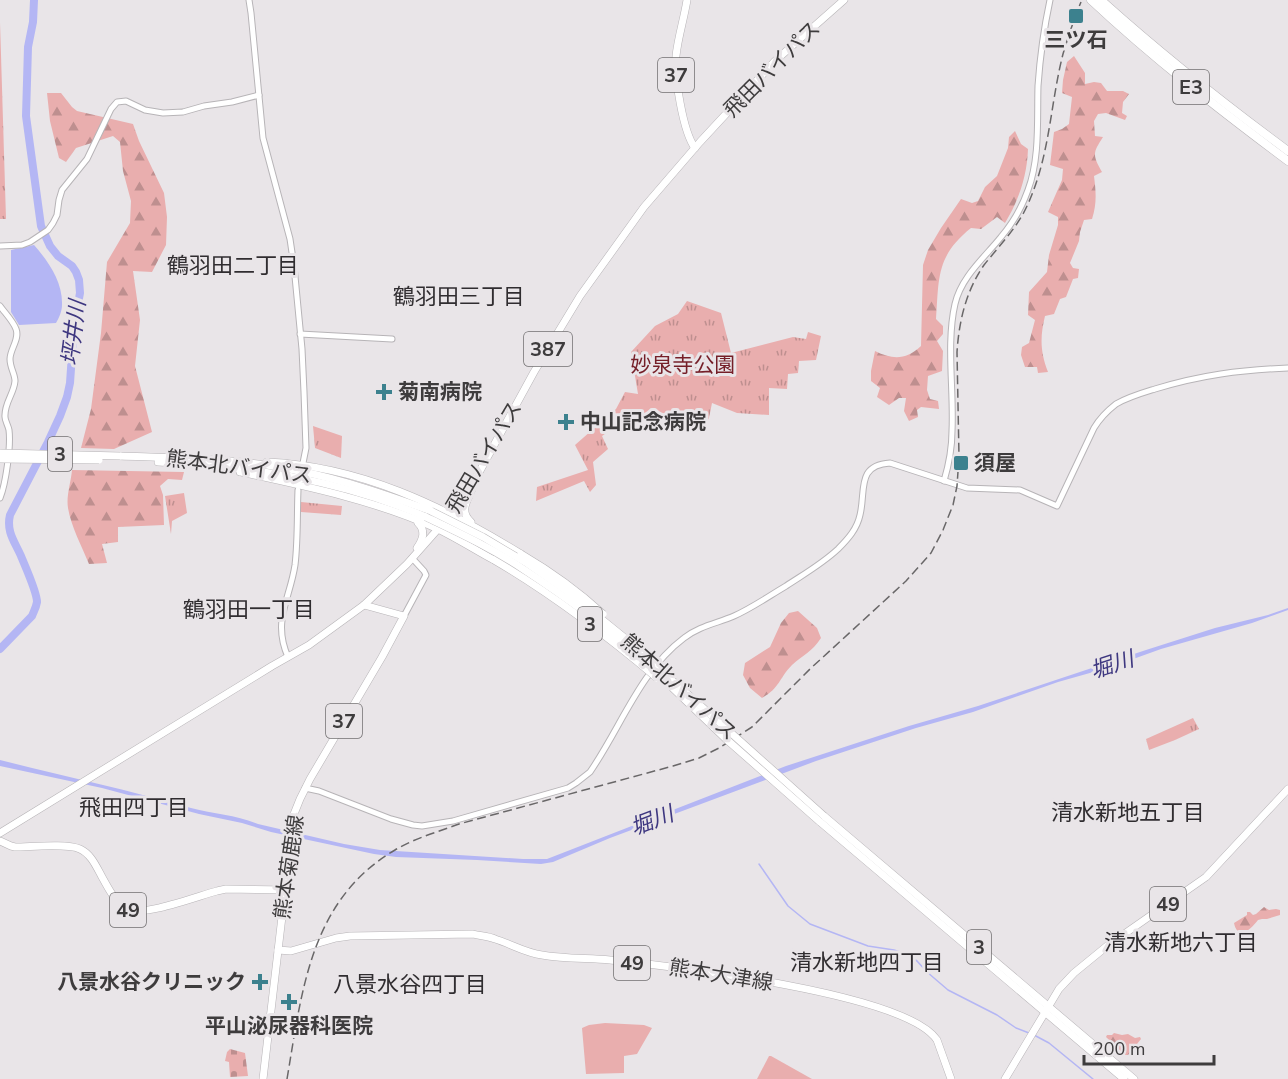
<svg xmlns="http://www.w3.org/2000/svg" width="1288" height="1079" viewBox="0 0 1288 1079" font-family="'Nunito Sans','Noto Sans JP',sans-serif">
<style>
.grass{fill:url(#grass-tufts)}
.forest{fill:url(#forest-firs)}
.cemetery{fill:url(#cemetery-stones)}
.pitch{fill:#e9aeae}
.water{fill:#b4b6f4}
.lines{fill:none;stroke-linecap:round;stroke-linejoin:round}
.stream{stroke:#b4b6f4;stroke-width:1.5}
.river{stroke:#b4b6f4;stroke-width:8}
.tertiary-casing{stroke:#b7b4b7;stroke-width:7}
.primary-casing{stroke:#b7b4b7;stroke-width:8}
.trunk-casing{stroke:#b7b4b7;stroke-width:8}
.motorway-casing{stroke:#b7b4b7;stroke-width:9}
.tertiary{stroke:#fff;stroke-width:5}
.primary{stroke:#fff;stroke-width:7}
.trunk{stroke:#fff;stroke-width:7}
.motorway{stroke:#fff;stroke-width:8}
.rail{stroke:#696768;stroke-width:1.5;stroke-dasharray:9 4.5;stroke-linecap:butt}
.trunk-bridge-casing{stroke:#b7b4b7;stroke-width:8;stroke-linecap:butt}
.trunk-bridge{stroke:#fff;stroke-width:7}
.poi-dot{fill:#3c818e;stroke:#e9e5e8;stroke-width:2}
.labels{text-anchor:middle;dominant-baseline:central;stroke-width:6;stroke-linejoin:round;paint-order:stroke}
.shield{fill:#e9e5e8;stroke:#716f70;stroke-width:1.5}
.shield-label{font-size:20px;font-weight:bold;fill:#3e3c3d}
.poi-label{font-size:21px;font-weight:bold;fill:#3e3c3d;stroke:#e9e5e8;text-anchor:start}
.street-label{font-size:21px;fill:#3e3c3d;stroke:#e9e5e8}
.park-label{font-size:21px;fill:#751f28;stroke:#e9e5e8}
.neighbourhood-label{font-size:22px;fill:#302d30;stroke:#e9e5e8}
.water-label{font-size:22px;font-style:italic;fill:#3e3780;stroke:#e9e5e8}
</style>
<defs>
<pattern id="grass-tufts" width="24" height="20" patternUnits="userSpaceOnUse" patternTransform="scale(1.5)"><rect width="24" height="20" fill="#e9aeae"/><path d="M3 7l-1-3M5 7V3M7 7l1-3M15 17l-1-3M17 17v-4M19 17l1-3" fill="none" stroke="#be8f8f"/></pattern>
<pattern id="forest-firs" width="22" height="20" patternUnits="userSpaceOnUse" patternTransform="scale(1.5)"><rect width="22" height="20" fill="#e9aeae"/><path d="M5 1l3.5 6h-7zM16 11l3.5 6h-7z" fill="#be8f8f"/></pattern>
<pattern id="cemetery-stones" width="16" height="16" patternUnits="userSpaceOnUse" patternTransform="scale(1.5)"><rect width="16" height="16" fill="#e9aeae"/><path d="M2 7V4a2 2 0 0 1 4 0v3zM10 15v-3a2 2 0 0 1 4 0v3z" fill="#be8f8f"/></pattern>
</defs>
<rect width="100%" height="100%" fill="#e9e5e8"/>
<!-- grass -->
<g class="grass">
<polygon points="0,22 6,219 0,219"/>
<polygon points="687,301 721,313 731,353 793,337 806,339 808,332 821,336 816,360 799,361 798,373 788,374 787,389 769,388 769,415 737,413 712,403 709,418 700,432 688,419 622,422 602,436 608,449 593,462 596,485 590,492 584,481 536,501 537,487 588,470 575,445 616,409 625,392 638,394 631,352 655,326 678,314"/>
<polygon points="313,426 342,436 341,458 315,448"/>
<polygon points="184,493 187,513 172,521 171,534 165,496"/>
<polygon points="301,502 342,506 341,515 301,512"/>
<polygon points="1193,718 1199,729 1175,740 1149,750 1146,739"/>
</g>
<!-- forest -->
<g class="forest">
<path d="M1074,56L1085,73V84L1094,82L1101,83L1107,91H1123L1129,94L1123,102L1122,113L1127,116L1125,120L1106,113L1098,114L1094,121L1095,136L1103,137C1093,153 1092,154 1102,172L1094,176C1096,192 1097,204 1092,219L1084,220L1080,232L1079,241L1070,263L1073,268L1079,269L1078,278L1073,279L1066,297L1060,299L1054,314L1045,316C1040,337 1040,351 1048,372L1038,373L1037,367H1025L1021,355L1022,347L1029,343L1035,320L1028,315L1029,292L1047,272L1049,255L1058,225V217L1048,212L1062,180L1063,169L1050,165L1054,132L1062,129L1069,124L1072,97L1062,93L1063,80L1067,62Z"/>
<polygon points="47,93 61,93 72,107 77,111 133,124 139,141 164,193 167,217 166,245 152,272 133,271 140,320 135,366 152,432 114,449 81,448 91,409 101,333 107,262 130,223 131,201 123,171 120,142 113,136 76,148 66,162 59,158 50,121"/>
<path d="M1015,131L1021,144L1028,149C1027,176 1019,200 1005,223L997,217L981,229L971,228C936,256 939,278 936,319L943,326V334L937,341L943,351L942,371L928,376L927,390L930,399L938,401L939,409L921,407L917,410L918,417L909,421L904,411L906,398H899L889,405L877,397L880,388L871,381V371L875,351C893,360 906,360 921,346L923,265L928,250L941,228L961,199L972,203L978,201L985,187L997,176L1008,148L1009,137Z"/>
<path d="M72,470L184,472L182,480L168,479L160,486L163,495L164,525L118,527V542L102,544L107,563L89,564C82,547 71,526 68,508C66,496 71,482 72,470Z"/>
<path d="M798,611L817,628L821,638C812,652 803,655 792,665C779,678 780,688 762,698L750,688L743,675L745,663L770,647L781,623L789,613Z"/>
<path d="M1264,907L1269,910L1276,909L1280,910V915L1267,919H1262L1258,920C1252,928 1238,942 1234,923L1247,915V912H1250L1253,915L1256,914Z"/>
<polygon points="1114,1033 1122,1035 1128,1034 1135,1038 1140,1037 1141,1039 1128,1055 1125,1055 1106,1037 1107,1035 1112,1035"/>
</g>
<!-- cemetery -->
<polygon class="cemetery" points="230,1049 245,1053 248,1076 230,1077 229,1062 225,1061 227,1052"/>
<!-- pitch -->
<g class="pitch">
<polygon points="605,1023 644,1025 652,1028 637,1054 624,1056 624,1073 586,1074 582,1028 589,1025"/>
<polygon points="769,1056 771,1056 812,1079 757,1079"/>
</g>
<!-- water -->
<g class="water">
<path d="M34,245C48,261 63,282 62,305C62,311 59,318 56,323L19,325L11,312V250Z"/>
<path d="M1288,608V610L1252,623L1161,649L1111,667L1058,682L973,712L916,728L816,761L610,838L553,862L541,864L477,860L396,857L374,854L271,832L242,823L199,814L102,788L0,766V760C64,776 128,790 191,808C214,814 237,815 258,824L344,844L380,850L523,859H547L786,766L909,726L978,706L1146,650L1215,628L1268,615Z"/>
</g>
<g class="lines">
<!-- stream -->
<g class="stream">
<polyline points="759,864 788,906 810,924 868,946 894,950 906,954 917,961 927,972 948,990 997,1015 1016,1028 1029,1033"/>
<polyline points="1034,1035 1049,1043 1093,1079"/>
</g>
<!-- river -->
<path class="river" d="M0,649L32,616C34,611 36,608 37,602C37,592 25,566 21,556C15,542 6,532 10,515L48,442L60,416L67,397L70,383L74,325L80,293L79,280L76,272L72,266L58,256L50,246L41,226L26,116L28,47L33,22L34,0"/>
<defs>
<g id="tertiary">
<polyline points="249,0 251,13 263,138 290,239 294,266 302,349 304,392 306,448 303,463"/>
<polyline points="0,246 22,245 30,242 48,230 53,223 57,215 59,200 62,190 87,159 111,109 117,102 126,101 145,110 163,113 183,112 204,106 232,102 259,95"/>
<path d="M0,306C5,313 13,321 16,329C20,339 10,349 10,359C10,368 15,374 15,381C14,394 4,403 5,417C5,421 8,425 9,430C11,446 6,483 0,498"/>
<polyline points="300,334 392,339"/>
<path d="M944,481C949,464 952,448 952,431C954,391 946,343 955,304C961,277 985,257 1001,237C1013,223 1022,207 1028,190C1040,158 1037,120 1038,86C1040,57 1044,28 1050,0"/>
<polyline points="404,616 426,575 424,571 412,558"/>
<path d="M288,657C272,621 290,599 295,565C298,540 297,514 298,490"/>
<path d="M305,788L319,791L391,819L413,825L422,826L453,821L568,788L576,783L590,772C621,727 640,671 684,638C699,626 718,623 734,616C752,608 769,596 786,586C804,574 822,564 838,549C848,539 857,529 860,515C866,491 856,465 890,463L967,488L1020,490L1057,506L1094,428C1100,418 1107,411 1116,404C1128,397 1142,393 1155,389C1201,375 1240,370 1288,368"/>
</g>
<g id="primary">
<path d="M687,0C684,19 678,37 676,56C674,76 683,132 695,148"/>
<path d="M0,841L11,846L15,847C31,847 66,843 80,849C91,854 96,866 102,877C109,889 115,903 128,909C143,917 198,896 217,891L226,889L285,890"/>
<path d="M278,950L291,951L336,938L350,936L473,934C480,936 488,936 495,939C511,944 526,953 542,955C565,959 588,958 610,960C670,966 906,993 937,1040L951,1079"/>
<polyline points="263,1079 294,814 300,799 310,779 382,657 404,616 364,605"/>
<polyline points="1005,1079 1059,989 1074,973 1107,946 1206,877 1288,789"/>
</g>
<g id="trunk">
<path d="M120,456C179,458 240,458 299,471C344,480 387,495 431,511"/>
<path d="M158,462C250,466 341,480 426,517"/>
<path d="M267,462C360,466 443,506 521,554"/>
<path d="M240,472C306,486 377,501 438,529C457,538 475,550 494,560"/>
<path d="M471,522C459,511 467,502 472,489"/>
<path d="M417,548C423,539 426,531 418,523"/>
<polyline points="824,816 1134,1079"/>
<polyline points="819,821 1124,1079"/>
<polyline points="0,833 272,666 309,645 364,605 407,564 438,529 476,478 534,372 580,296 644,207 700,142 775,61 844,0"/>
</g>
<g id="motorway">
<path d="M1091,0C1153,58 1220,110 1288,161"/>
<path d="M1101,0C1161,54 1223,103 1288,151"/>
</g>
</defs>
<!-- tertiary casing -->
<use href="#tertiary" class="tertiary-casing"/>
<!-- primary casing -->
<use href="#primary" class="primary-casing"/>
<!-- trunk casing -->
<use href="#trunk" class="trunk-casing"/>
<!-- motorway casing -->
<use href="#motorway" class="motorway-casing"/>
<!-- tertiary -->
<use href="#tertiary" class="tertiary"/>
<!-- primary -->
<use href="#primary" class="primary"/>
<!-- trunk -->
<use href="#trunk" class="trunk"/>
<!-- motorway -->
<use href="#motorway" class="motorway"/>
<!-- rail -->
<path class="rail" d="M287,1079C302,991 310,900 395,850C415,838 438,832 459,824L673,766L699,758L719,748L752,727L810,669L906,581L931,553L943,530L953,505L957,486L959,457L957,352C959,321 966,291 984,265C999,246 1017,228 1027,206C1050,157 1050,105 1063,54C1068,37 1074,19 1081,2"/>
<defs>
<g id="trunk-bridge">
<polyline points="0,453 120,456"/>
<polyline points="0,459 99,460"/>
<polyline points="431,511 483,537 525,562 568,592 626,639 824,816"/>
<path d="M426,517C459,533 492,548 523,569C561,594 599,621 633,651"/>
<path d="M521,554C550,571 578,591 603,614"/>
<path d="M494,560C552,594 606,635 657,678"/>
<polyline points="657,673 726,739 819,821"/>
</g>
</defs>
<!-- trunk-bridge casing -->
<use href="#trunk-bridge" class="trunk-bridge-casing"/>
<!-- trunk-bridge -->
<use href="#trunk-bridge" class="trunk-bridge"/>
</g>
<!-- markers -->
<g class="poi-dot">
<rect x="1068" y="8" width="16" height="16" rx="3"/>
<path d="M381 383h6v6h6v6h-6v6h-6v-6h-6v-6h6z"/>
<path d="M563 413h6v6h6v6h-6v6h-6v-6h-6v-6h6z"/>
<rect x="953" y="455" width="16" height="16" rx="3"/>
<path d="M257 973h6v6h6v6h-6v6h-6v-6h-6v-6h6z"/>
<path d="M286 993h6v6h6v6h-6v6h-6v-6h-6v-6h6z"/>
</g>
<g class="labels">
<!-- shield labels -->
<g class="shield">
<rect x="658" y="58" width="36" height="34" rx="4.5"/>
<rect x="1173" y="70" width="36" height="34" rx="4.5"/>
<rect x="524" y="332" width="48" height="34" rx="4.5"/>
<rect x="48" y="437" width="24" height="34" rx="4.5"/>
<rect x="578" y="607" width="24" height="34" rx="4.5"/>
<rect x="326" y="704" width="36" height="34" rx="4.5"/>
<rect x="1150" y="887" width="36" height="34" rx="4.5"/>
<rect x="110" y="893" width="36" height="34" rx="4.5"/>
<rect x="967" y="930" width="24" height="34" rx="4.5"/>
<rect x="614" y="946" width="36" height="34" rx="4.5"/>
</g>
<g class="shield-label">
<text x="676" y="75">37</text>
<text x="1191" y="87">E3</text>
<text x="548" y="349">387</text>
<text x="60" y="454">3</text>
<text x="590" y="624">3</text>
<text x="344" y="721">37</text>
<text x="1168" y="904">49</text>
<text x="128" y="910">49</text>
<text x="979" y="947">3</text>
<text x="632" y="963">49</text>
</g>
<!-- poi labels -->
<g class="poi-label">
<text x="1076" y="40" text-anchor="middle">三ツ石</text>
<text x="398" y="392">菊南病院</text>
<text x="580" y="422">中山記念病院</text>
<text x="974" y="463">須屋</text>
<text x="246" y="982" text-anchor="end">八景水谷クリニック</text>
<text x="289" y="1026" text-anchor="middle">平山泌尿器科医院</text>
</g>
<!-- street labels -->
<g class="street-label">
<text transform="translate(772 69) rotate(-45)">飛田バイパス</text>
<text transform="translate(484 457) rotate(-59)">飛田バイパス</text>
<text transform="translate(239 467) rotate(7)">熊本北バイパス</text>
<text transform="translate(679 687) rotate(42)">熊本北バイパス</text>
<text transform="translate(289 867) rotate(-82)">熊本菊鹿線</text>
<text transform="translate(721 975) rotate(9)">熊本大津線</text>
</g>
<!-- park labels -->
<g class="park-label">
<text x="683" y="365">妙泉寺公園</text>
</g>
<!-- neighbourhood labels -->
<g class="neighbourhood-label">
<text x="233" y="266">鶴羽田二丁目</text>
<text x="459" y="297">鶴羽田三丁目</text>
<text x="249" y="610">鶴羽田一丁目</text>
<text x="134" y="808">飛田四丁目</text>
<text x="1128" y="813">清水新地五丁目</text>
<text x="1181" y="943">清水新地六丁目</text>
<text x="867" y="963">清水新地四丁目</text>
<text x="410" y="985">八景水谷四丁目</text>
</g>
<!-- water labels -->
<g class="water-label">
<text transform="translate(74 333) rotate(-83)">坪井川</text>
<text transform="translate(1112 665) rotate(-18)">堀川</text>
<text transform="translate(652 821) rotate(-21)">堀川</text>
</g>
</g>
<!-- scale -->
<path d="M1084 1055v9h130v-9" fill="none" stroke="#3e3c3d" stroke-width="3"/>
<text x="1093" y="1055" font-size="18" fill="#3e3c3d" stroke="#e9e5e8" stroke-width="4.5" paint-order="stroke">200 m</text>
</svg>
